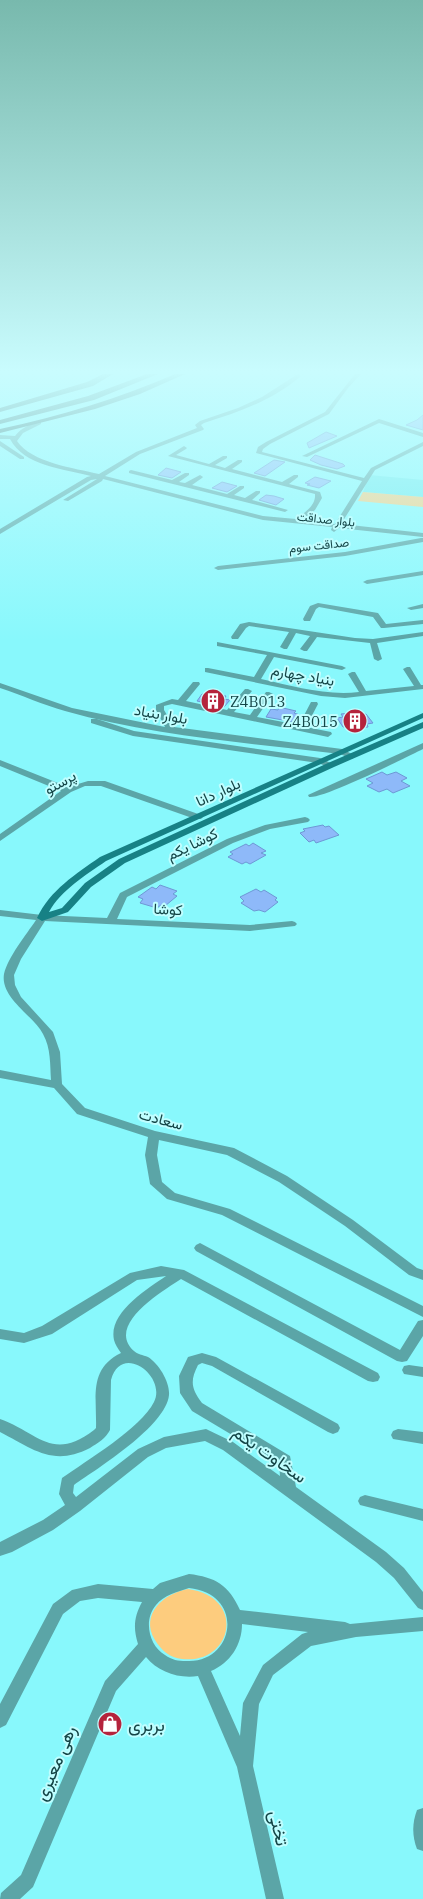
<svg xmlns="http://www.w3.org/2000/svg" width="423" height="1899" viewBox="0 0 423 1899" font-family="'IBM Plex Serif',Vazirmatn,serif">
<style>
.built{fill:#6febef}
.green{fill:#fdcc7e}
.building{fill:#8eb9f9;stroke:#6e98d5}
.lines{fill:none;stroke-linecap:round;stroke-linejoin:round}
.street{fill:#5ba5a7;fill-rule:evenodd}
.secondary{fill:#178185;fill-rule:evenodd}
.primary{fill:#2e6263;fill-rule:evenodd}
.labels{text-anchor:middle;dominant-baseline:central;stroke-width:4;stroke-linejoin:round;paint-order:stroke}
.far-street-label{font-size:12px;fill:#134446;stroke:#c0feff}
.street-label{font-size:15px;fill:#134446;stroke:#c0feff}
.poi-label{font-size:15px;fill:#134446;stroke:#c0feff;text-anchor:start}
.near-street-label{font-size:18px;fill:#134446;stroke:#c0feff}
.near-poi-label{font-size:18px;fill:#134446;stroke:#c0feff;text-anchor:start}
</style>
<rect width="100%" height="100%" fill="#88f8fc"/>
<!-- built -->
<polygon class="built" points="369,475 423,480 423,497 363,492"/>
<!-- green -->
<g class="green">
<polygon points="363,492 423,497 423,507 358,501"/>
<path d="M188,1589C247,1597 233,1665 182,1659C170,1658 161,1650 155,1640C139,1614 165,1593 188,1589Z"/>
</g>
<!-- building -->
<g class="building">
<polygon points="423,415 423,430 406,425 417,420"/>
<polygon points="326,432 337,436 309,448 307,443"/>
<polygon points="315,455 343,464 345,466 337,469 321,465 310,460"/>
<polygon points="274,460 285,462 265,476 254,473"/>
<polygon points="166,468 181,472 172,478 158,475"/>
<polygon points="315,477 331,481 319,488 307,485 310,484 305,483"/>
<polygon points="222,482 237,486 227,492 212,488"/>
<polygon points="266,495 274,496 284,499 276,505 259,500"/>
<polygon points="209,693 226,696 224,699 230,700 224,707 197,701 202,694 208,695"/>
<polygon points="279,707 296,711 294,713 300,715 294,722 266,717 271,709 278,710"/>
<polygon points="359,712 360,715 366,714 373,723 367,724 368,727 352,729 350,726 343,727 337,718 343,717 341,714"/>
<polygon points="382,772 387,775 396,772 407,778 401,781 410,786 393,793 387,789 379,792 367,786 373,783 366,779"/>
<polygon points="323,825 325,827 329,826 339,835 316,843 314,840 309,842 300,833 305,831 303,829"/>
<polygon points="253,843 266,851 261,853 266,855 250,864 246,862 242,864 228,857 233,854 230,852 246,844 249,846"/>
<polygon points="160,885 177,891 173,894 177,896 165,906 161,905 157,908 140,903 143,899 138,897 152,887 156,889"/>
<polygon points="256,889 261,892 264,890 277,898 275,900 278,902 265,912 259,910 254,911 241,903 244,901 240,897"/>
</g>
<g class="lines">
<!-- street -->
<g class="street">
<path d="M355,374H361L348,388L329,414L270,444L263,449L262,452L364,478L371,468L423,442V446L375,470L341,524L423,533V537L339,528L334,532L331,530L332,527L263,520L103,479L102,481L68,501L63,500L97,479L91,480L0,534V529L87,477L91,476C64,469 24,466 10,439H0V435L15,436C20,429 32,422 41,422V424L23,433L17,441C32,463 74,468 99,474L136,452L197,428L195,425L200,421L238,408L262,397L298,374L301,376L300,377C271,401 239,412 204,423L201,425L204,429L203,430L140,454L105,476L263,516L296,519C304,513 316,506 315,494L168,456L184,446L187,448L186,449L176,455L209,464L223,456H227V458L215,465L225,468L238,460H242V462L232,469L282,482L294,475H298V477L289,484L320,492L322,498L315,510L303,520L335,524L362,481L256,453L258,447L266,442L325,412Z"/>
<polygon points="379,419 423,433 423,437 379,423 307,457 302,456"/>
<polygon points="0,441 24,457 24,459 20,459 0,446"/>
<polygon points="131,470 172,480 185,473 189,473 189,475 179,482 185,483 200,475 203,477 202,478 192,485 227,494 240,486 244,486 244,488 234,495 245,498 256,491 260,491 260,493 252,500 288,510 285,512 129,473 129,471"/>
<polygon points="421,538 423,538 423,542 345,556 218,570 214,568 218,566 345,552"/>
<polygon points="423,571 423,575 367,584 363,582 367,580"/>
<polygon points="318,603 378,613 386,624 423,620 423,624 384,628 381,628 373,617 319,607 316,609 310,621 304,621 303,619 310,606"/>
<polygon points="423,604 423,608 411,610 407,608"/>
<polygon points="249,622 355,638 373,639 423,632 423,636 377,643 382,659 378,661 374,659 370,643 317,637 307,651 304,651 300,649 310,636 296,633 287,649 284,649 280,647 289,632 249,626 246,628 238,639 232,639 231,637 240,624"/>
<path d="M217,642L342,666L346,668L342,670L274,657L261,679C293,686 326,696 359,692L348,674L352,672H355L366,691L414,686L403,669L407,667H410L421,685H423V689L345,698L321,696L205,672V668H208L254,677L267,655L217,646Z"/>
<path d="M193,682H199L200,684L186,701L227,710L245,689H248L252,691L234,712L250,715L266,692H269L273,694L257,717L299,725L311,702H317L318,704L306,727L331,732L332,734L328,737L172,704L164,706V710L174,727L342,749L356,756L352,759L340,754C249,743 154,736 65,711C43,705 22,695 0,688V683L72,708L165,727L156,710V705L172,699L178,700Z"/>
<polygon points="91,719 97,719 134,731 320,758 335,765 331,768 318,763 133,736 91,723"/>
<path d="M423,743V749C405,758 323,799 309,797L308,795Z"/>
<polygon points="0,760 68,787 88,781 105,781 201,815 203,817 201,819 195,819 101,786 85,786 71,792 0,841 0,834 61,791 0,766"/>
<path d="M305,817L308,818L310,820L308,822L270,829L233,843L127,897L117,919L250,925L292,921L295,922L297,924L295,926L250,931L45,921L21,959L14,975L15,985L21,997L53,1032L60,1052L62,1084L85,1108L155,1131L234,1148L287,1176L353,1220L417,1268L423,1270V1280L409,1275L345,1226L279,1182L227,1155L159,1140L157,1155L162,1182L175,1193L230,1209L423,1306V1317L222,1215L167,1199L150,1184L145,1155L148,1137L77,1114L54,1088L0,1078V1070L51,1080C50,1065 51,1048 43,1034C34,1016 0,998 4,974C8,957 26,935 36,920L0,916V910L42,915L107,918L120,893L227,839L265,825Z"/>
<polygon points="200,1243 400,1350 418,1321 423,1320 423,1336 407,1361 402,1362 397,1361 196,1251 194,1248 196,1245"/>
<path d="M161,1266L184,1270L378,1373L380,1377L378,1381L373,1382L368,1381L181,1279C163,1291 105,1325 134,1351C137,1354 143,1355 148,1357C159,1364 170,1382 169,1395C166,1426 98,1468 74,1485L73,1493L76,1497L138,1449L164,1437L206,1429L233,1442L280,1476L279,1463L192,1411L180,1393L179,1376L188,1357L202,1353L216,1357L338,1424L340,1428L338,1432L333,1434L328,1432L212,1366L202,1363L198,1365C190,1381 191,1388 202,1403L290,1456L296,1487L386,1552L404,1568L423,1592V1610L418,1608L394,1578L376,1562L223,1450L205,1441L166,1448L148,1457L80,1511L53,1530L12,1552L0,1556V1542L43,1520L65,1505L59,1494L62,1478C86,1461 141,1428 154,1402C167,1376 121,1342 111,1380L110,1430C106,1438 98,1443 90,1448C53,1467 33,1449 0,1432V1419C39,1433 52,1462 94,1430L96,1428C97,1398 88,1369 121,1353C118,1349 115,1344 114,1340C108,1313 147,1289 166,1276L137,1280L52,1334L24,1343L0,1339V1329L24,1333L42,1326L130,1273Z"/>
<polygon points="409,1365 423,1367 423,1377 404,1374 402,1370 404,1366"/>
<polygon points="398,1429 423,1432 423,1444 393,1439 391,1435 393,1431"/>
<polygon points="365,1495 423,1509 423,1521 360,1505 358,1501 360,1497"/>
<path d="M189,1574C215,1577 229,1585 240,1610L345,1622L350,1624L423,1617V1631L356,1637L311,1646L273,1675L259,1704L253,1766L284,1899H266L237,1767L198,1676C179,1679 158,1672 146,1657L116,1691L33,1887L20,1899H0L1,1893L21,1875L105,1681L138,1644C133,1628 134,1617 142,1602L98,1598L80,1601L63,1614L6,1725L0,1728V1704L53,1604L72,1590L98,1584L153,1589L160,1583ZM189,1588C246,1594 235,1664 186,1661C178,1661 172,1660 165,1655C149,1646 143,1620 156,1605C164,1595 177,1592 189,1588ZM242,1624L308,1632L302,1634L263,1665L243,1703L240,1736L211,1671C230,1663 242,1645 242,1624Z"/>
<path d="M423,1808V1851L417,1849C412,1836 412,1823 417,1810Z"/>
</g>
<!-- secondary -->
<path class="secondary" d="M423,713V718L106,861C86,875 61,890 49,912L62,908L85,883L119,859L328,763L423,722V728L334,767L125,863L91,887L68,912L42,921L37,918C50,890 76,874 100,857Z"/>
<!-- primary -->
<g class="primary">
<polygon points="103,374 113,374 93,386 0,412 0,408 87,382"/>
<polygon points="147,374 158,374 94,400 0,424 0,420 88,396"/>
<path d="M175,374H185L140,394L95,409L0,433V429C60,416 118,399 175,374Z"/>
</g>
</g>
<!-- sky -->
<linearGradient id="sky" x2="0" y2="1"><stop stop-color="#78b9ad"/><stop offset="0.58" stop-color="#c9fcfe"/><stop offset="1" stop-color="#c9fcfe" stop-opacity="0"/></linearGradient>
<rect width="423" height="640" fill="url(#sky)"/>
<!-- icons -->
<defs>
<symbol id="building-disc" viewBox="-11 -11 22 22"><circle r="9.5" fill="#b5233c" stroke="#c0feff"/><path d="M-4-6H4V6H1V3H-1V6H-4ZM-2.5-4.3h1.7v1.8h-1.7ZM.8-4.3h1.7v1.8H.8ZM-2.5-1h1.7V.8h-1.7ZM.8-1h1.7V.8H.8Z" fill="#fff"/></symbol>
<symbol id="shop-disc" viewBox="-11 -11 22 22"><circle r="9.5" fill="#b5233c" stroke="#c0feff"/><path d="M-5-2.5h2.3a2.7 3.5 0 0 1 5.4 0H5L5.5 6h-11ZM-1.5-2.5h3a1.5 2.3 0 0 0-3 0Z" fill="#fff"/></symbol>
</defs>
<g fill-rule="evenodd">
<use href="#building-disc" x="199" y="687" width="28" height="28"/>
<use href="#building-disc" x="341" y="707" width="28" height="28"/>
<use href="#shop-disc" x="96" y="1710" width="28" height="28"/>
</g>
<g class="labels">
<!-- far-street labels -->
<g class="far-street-label">
<text transform="translate(326 519) rotate(6)">بلوار صداقت</text>
<text transform="translate(319 545) rotate(-6)">صداقت سوم</text>
</g>
<!-- street labels -->
<g class="street-label">
<text transform="translate(303 675) rotate(10)">بنیاد چهارم</text>
<text transform="translate(161 714) rotate(10)">بلوار بنیاد</text>
<text transform="translate(60 782) rotate(-29)">پرستو</text>
<text transform="translate(218 792) rotate(-25)">بلوار دانا</text>
<text transform="translate(192 844) rotate(-26)">کوشا یکم</text>
<text transform="translate(168 909) rotate(3)">کوشا</text>
<text transform="translate(161 1119) rotate(15)">سعادت</text>
</g>
<!-- poi labels -->
<g class="poi-label">
<text x="230" y="701">Z4B013</text>
<text x="338" y="721" text-anchor="end">Z4B015</text>
</g>
<!-- near-street labels -->
<g class="near-street-label">
<text transform="translate(270 1454) rotate(35)">سخاوت یکم</text>
<text transform="translate(55 1763) rotate(-67)">رهی معیری</text>
<text transform="translate(279 1828) rotate(77)">تختی</text>
</g>
<!-- near-poi labels -->
<g class="near-poi-label">
<text x="128" y="1724">بربری</text>
</g>
</g>
</svg>
